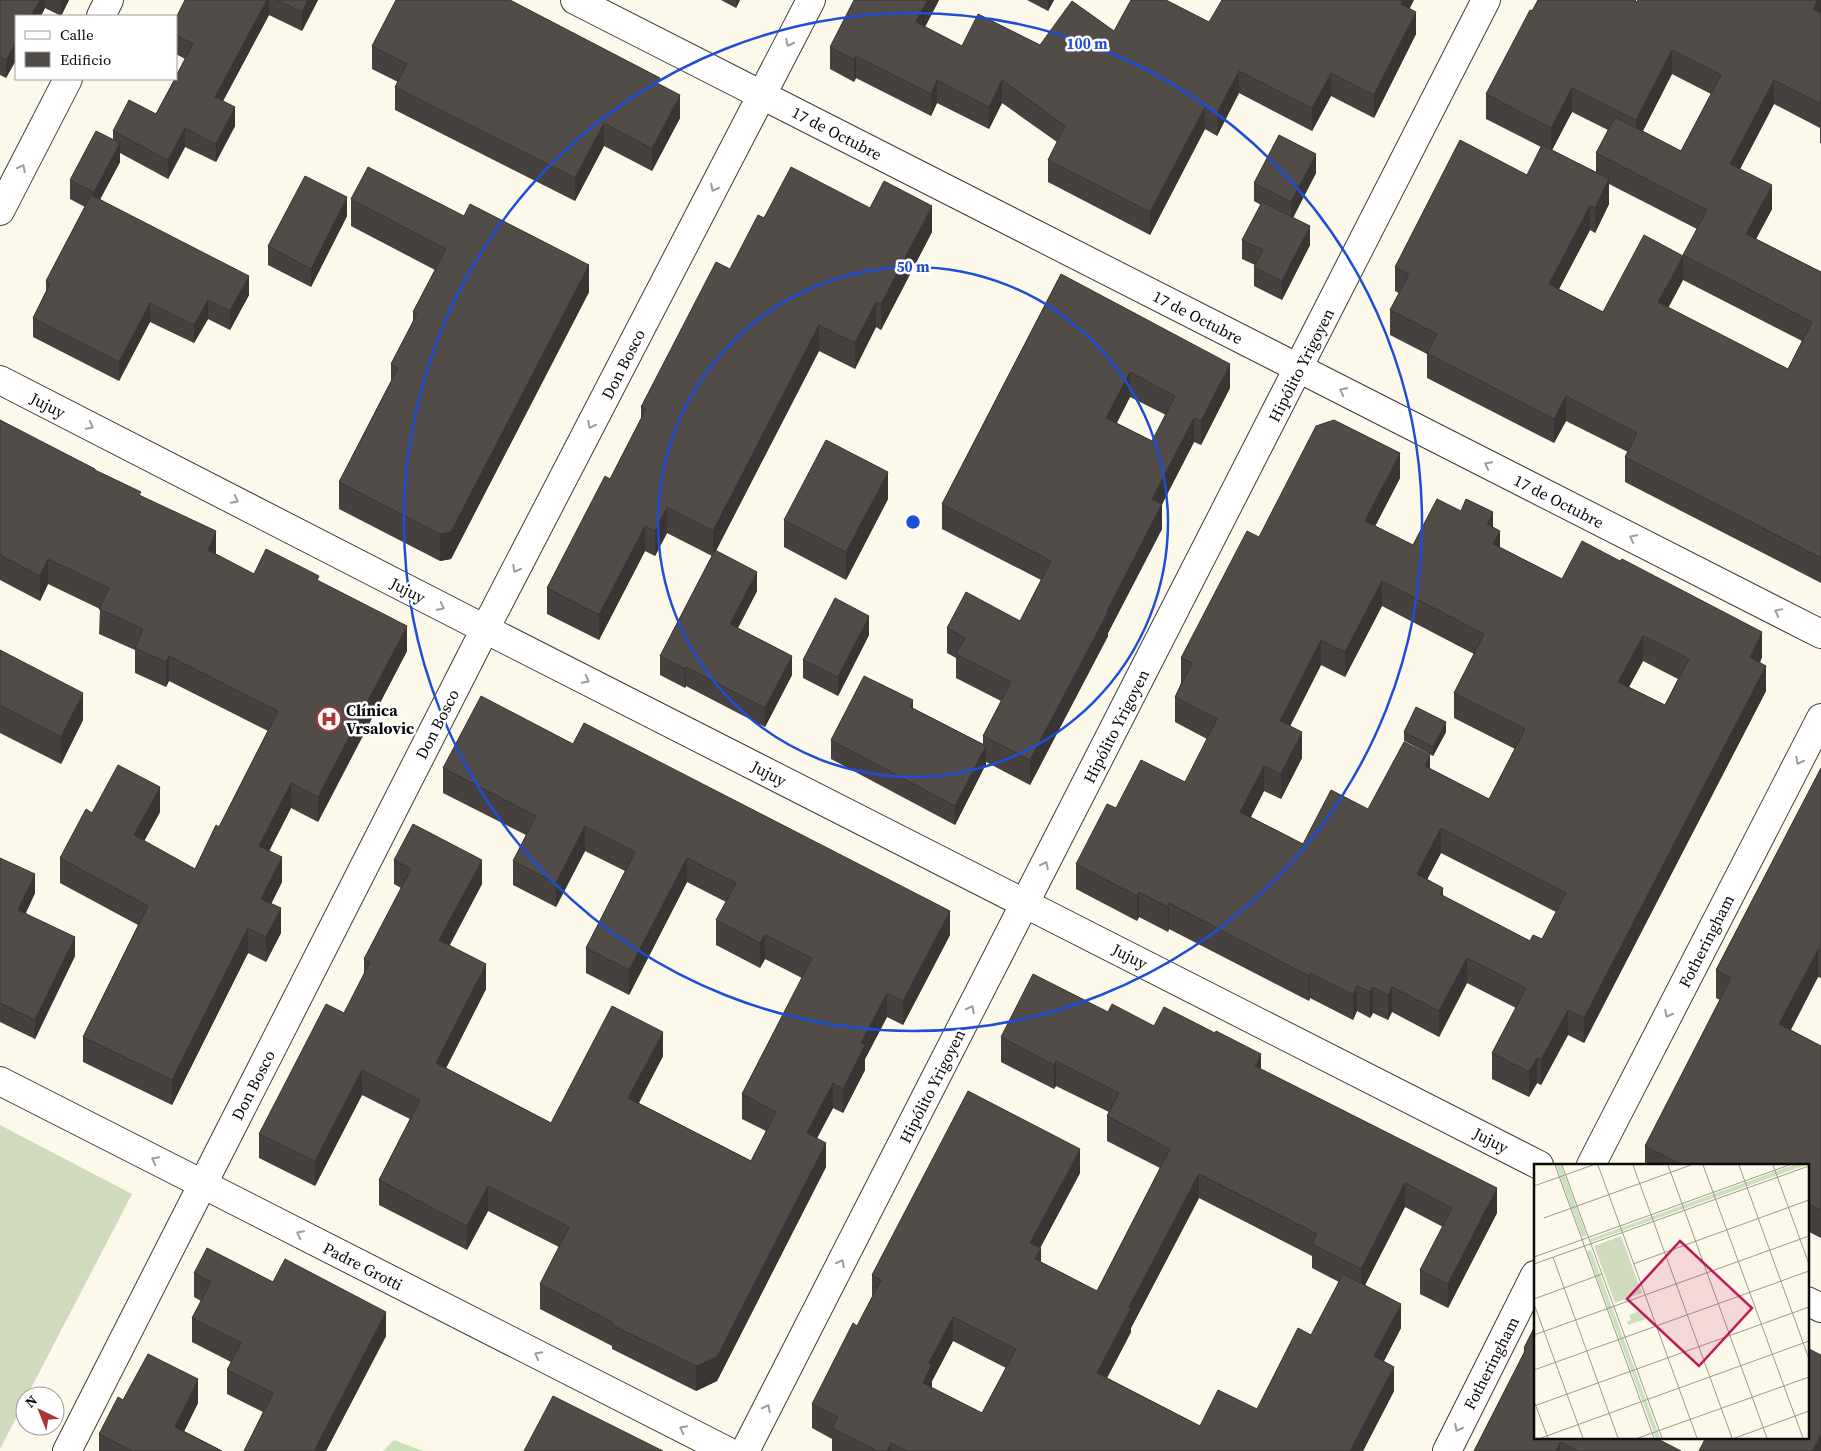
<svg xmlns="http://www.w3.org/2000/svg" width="1821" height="1451" viewBox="0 0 1821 1451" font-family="'Source Serif 4',serif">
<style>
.green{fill:#cbe1b9}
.cemetery{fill:#d0dabf}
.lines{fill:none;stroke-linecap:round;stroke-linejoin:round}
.minor-casing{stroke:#3d3d3d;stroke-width:30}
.minor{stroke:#fff;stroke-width:28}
.wall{fill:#46413e;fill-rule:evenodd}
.shaded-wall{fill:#393532}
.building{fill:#514c48;stroke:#393532;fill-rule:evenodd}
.oneway{stroke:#9d9d9d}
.ring{fill:none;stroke:#1d4ed8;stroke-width:2.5}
.labels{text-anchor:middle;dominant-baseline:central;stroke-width:5;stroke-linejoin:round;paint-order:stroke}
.street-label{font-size:16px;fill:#0a0a0a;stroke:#fff}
.poi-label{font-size:16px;font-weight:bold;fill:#0a0a0a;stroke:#fff;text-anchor:start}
.inset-road{fill:none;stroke:#9b9990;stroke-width:1}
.view{fill:#c2185b;fill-opacity:0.15;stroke:#c2185b;stroke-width:2.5}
.inset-edge{fill:none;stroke:#0a0a0a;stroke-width:2.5}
.centre{fill:#1d4ed8;stroke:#fff;stroke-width:2.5}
.ring-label{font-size:15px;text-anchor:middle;font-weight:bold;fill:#1d4ed8;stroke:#fff;stroke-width:5;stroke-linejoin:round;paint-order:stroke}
</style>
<rect width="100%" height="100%" fill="#fcf9ea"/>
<!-- green -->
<polygon class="green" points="394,1440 423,1451 383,1451"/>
<!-- cemetery -->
<polygon class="cemetery" points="0,1125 132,1194 27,1396 25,1396 25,1401 0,1449"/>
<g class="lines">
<defs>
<g id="minor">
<polyline points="575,0 1821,634"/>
<polyline points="101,16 109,0"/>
<polyline points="0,211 68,79"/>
<polyline points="0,380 485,629 1539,1165"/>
<polyline points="0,1081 727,1451"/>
<polyline points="1591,1165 1821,718"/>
<polyline points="1807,1301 1821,1308"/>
<polyline points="67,1451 485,629 811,0"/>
<polyline points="745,1451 1486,0"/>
<polyline points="1447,1451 1535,1275"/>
</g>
</defs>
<!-- minor casing -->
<use href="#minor" class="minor-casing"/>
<!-- minor -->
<use href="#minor" class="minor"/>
</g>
<!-- wall -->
<g class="wall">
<polygon points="0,0 69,0 61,16 45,8 6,78 0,75"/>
<polygon points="185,0 318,0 302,31 269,15 223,101 235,126 216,162 185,147 168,179 120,153 120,162 100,199 249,295 230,330 208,319 194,343 150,322 119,381 33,337 33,318 46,291 46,281 85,207 70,199 70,180 113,139 113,131 156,114 185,59 176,54 176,18"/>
<polygon points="721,0 740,0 736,8"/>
<polygon points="939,0 925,27 962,46 1040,45 1114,31 1209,22 1410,8 1416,34 1374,118 1331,96 1312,131 1239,93 1217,136 1205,129 1150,235 1048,182 1048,160 1057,142 1002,103 989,129 937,103 931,116 856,78 854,82 830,69 830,47"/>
<polygon points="1027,0 1054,0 1048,11"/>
<path d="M1821,0V143H1820V128L1774,104L1740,169L1772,209L1756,239L1821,272V583L1625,482V457L1628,452L1566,421L1554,443L1427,378V354L1390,335V310L1399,293L1395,291V267L1527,175L1541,147L1486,119V94L1532,11L1637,2ZM1672,74L1711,94L1681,151L1643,131ZM1572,112L1608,130L1596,153V172L1552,150ZM1609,184L1697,229L1683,255V280L1802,341L1788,369L1668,308L1683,280L1603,312L1559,289L1590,230L1595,233L1609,204Z"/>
<polygon points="372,46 660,85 680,118 652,171 604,146 575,201 395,110 395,87 398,82 372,69"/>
<polygon points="1316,173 1293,218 1310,245 1282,300 1254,286 1254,267 1255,265 1242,259 1242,240 1261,205 1254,201 1254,183"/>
<polygon points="351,199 589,292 451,559 440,561 339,509 339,482 391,381 391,364 413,322 413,312 435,270 351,226"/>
<polygon points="870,208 932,232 881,330 876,327 855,369 819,351 716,551 757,591 738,628 792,675 765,727 686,686 685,688 660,675 660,656 712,556 667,533 655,556 645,551 599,640 547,614 547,588 610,479 641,419 641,407 764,218"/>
<polygon points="347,216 311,287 268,265 268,246"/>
<path d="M1061,274L1230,388L1201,445L1194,442L1162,504V529L1108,633V636L1030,785L986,762V764L955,825L831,759V740L913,708L983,744V736L1001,701L956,678V658L947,653V628L1020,621L1041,580L942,529V504ZM1130,397L1166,415L1152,441L1117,423Z"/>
<polygon points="0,420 95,471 141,496 216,554 254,574 319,581 407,651 318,822 291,808 269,851 282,882 271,904 281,933 266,962 248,953 172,1105 83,1062 83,1037 138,925 60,883 60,858 92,813 160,812 144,841 195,869 219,827 268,731 169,681 166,687 135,673 135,650 99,634 100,609 48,584 40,601 0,580"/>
<path d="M1400,478L1375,526L1413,545L1493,528L1500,547L1562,579L1762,657L1760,663L1766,691L1584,1043L1568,1035L1541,1085L1537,1083L1529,1097L1492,1079V1053L1516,1008L1467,983L1439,1037L1392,1012L1388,1020L1373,1013L1370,1018L1357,1011L1353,1020L1310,998L1309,1001L1169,929L1168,932L1139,917L1137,921L1076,889V864L1116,808L1185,782L1207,739L1175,722V697L1181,683V658L1259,537ZM1382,606L1474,654L1454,693V718L1515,749L1489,799L1430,769L1368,809L1303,844L1251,817L1264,791L1281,799L1302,758L1290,726L1321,665L1345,677ZM1643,661L1678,679L1665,705L1629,687ZM1441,853L1556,912L1542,939L1530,941L1443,896L1427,879Z"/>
<polygon points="888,499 846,580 784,547 784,520"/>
<polygon points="869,635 838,696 803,678 803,660"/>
<polygon points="0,650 83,720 61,764 0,733"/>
<polygon points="1404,732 1446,732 1433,756 1404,741"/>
<polygon points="573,744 950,935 903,1025 887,1017 865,1059 865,1070 843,1113 833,1108 817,1138 826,1167 717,1381 696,1391 612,1349 612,1346 540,1309 540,1284 559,1247 488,1211 467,1250 379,1205 379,1180 410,1119 362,1095 315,1186 259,1158 259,1134 344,1013 364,975 364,959 401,888 394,884 394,860 482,884 450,945 486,989 446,1068 551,1123 663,1056 639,1103 751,1161 766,1131 742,1119 742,1094 802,978 765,959 760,968 716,945 716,920 726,902 687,882 629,995 586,973 586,948 625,871 585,851 556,907 513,885 513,861 526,835 443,793 443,768"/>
<polygon points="1821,768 1821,978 1818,977 1791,1030 1821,1046 1821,1238 1807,1231 1807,1165 1645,1165 1645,1146 1720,1000 1716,998 1716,970"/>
<polygon points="0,858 35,893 26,913 75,956 35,1039 0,1022"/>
<path d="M1108,1012L1154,1026L1261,1069L1497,1213L1448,1308L1420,1294V1270L1443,1227L1405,1207L1365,1285L1401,1328L1384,1361L1394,1391L1363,1451H832V1439L812,1428V1404L857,1326L872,1297V1275L1080,1173L1040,1248L1041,1262L1097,1291L1160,1168L1107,1141V1116L1109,1112L1056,1086L1054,1089L1001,1062V1037ZM1199,1198L1312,1256V1268L1339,1282L1311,1335L1257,1409L1200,1426L1107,1378L1131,1332V1328ZM953,1341L1006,1368L982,1413L932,1388V1381Z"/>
<polygon points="194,1273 273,1282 386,1336 326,1451 244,1451 263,1412 227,1394 227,1370 231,1362 192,1342 192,1318 201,1301 194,1297"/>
<polygon points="1535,1326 1535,1437 1681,1451 1474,1451 1524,1353 1524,1348"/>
<polygon points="123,1400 198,1403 184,1431 222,1451 99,1451 99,1434"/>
</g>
<!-- shaded-wall -->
<g class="shaded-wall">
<polygon points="40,0 45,0 45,8 41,16 31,16"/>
<polygon points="61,0 69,0 61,16"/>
<polygon points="267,0 269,0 269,15 215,116 215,97"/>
<polygon points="308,0 318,0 302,31 302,12"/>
<polygon points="736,0 740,0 736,8"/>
<polygon points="927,0 939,0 916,44 916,22"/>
<polygon points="1048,0 1054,0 1048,11"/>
<polygon points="1403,0 1414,0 1401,26 1401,4"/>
<polygon points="1818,0 1821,0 1821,19 1813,9"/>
<polygon points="1416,12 1416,34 1374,118 1374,95"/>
<polygon points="16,42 16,60 6,78 6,60"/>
<polygon points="1672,50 1672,74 1636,144 1636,120"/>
<polygon points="856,56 856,78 854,82 854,60"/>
<polygon points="1239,71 1239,93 1217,136 1217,113"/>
<polygon points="1331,73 1331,96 1312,131 1312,108"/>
<polygon points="937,80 937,103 931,116 931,94"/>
<polygon points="1002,80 1002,103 989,129 989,107"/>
<polygon points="1774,80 1774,104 1730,188 1730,164"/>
<polygon points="1572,88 1572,112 1551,152 1551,128"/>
<polygon points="680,95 680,118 652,171 652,149"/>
<polygon points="235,107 235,126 216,162 216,144"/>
<polygon points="1205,107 1205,129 1150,235 1150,212"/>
<polygon points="604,123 604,146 575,201 575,178"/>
<polygon points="185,128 185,147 168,179 168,160"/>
<polygon points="120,143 120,162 94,211 94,192"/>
<polygon points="1316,154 1316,173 1291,221 1291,202"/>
<polygon points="1609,179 1609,204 1595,233 1595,208"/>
<polygon points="1772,185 1772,209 1746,258 1746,234"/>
<polygon points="347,197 347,216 311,287 311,269"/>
<polygon points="932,206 932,232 881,330 881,304"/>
<polygon points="1590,206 1590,230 1549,308 1549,284"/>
<polygon points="1310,226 1310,245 1282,300 1282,281"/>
<polygon points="1683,256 1683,280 1658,327 1658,302"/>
<polygon points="589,265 589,292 451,559 440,561 440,534"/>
<polygon points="249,276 249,295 230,330 230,311"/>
<polygon points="208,300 208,319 194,343 194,325"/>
<polygon points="876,302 876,327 855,369 855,343"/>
<polygon points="150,303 150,322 119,381 119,362"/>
<polygon points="819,325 819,351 713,556 713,531"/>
<polygon points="1230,364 1230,388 1201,445 1201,421"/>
<polygon points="1130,372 1130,397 1106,442 1106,418"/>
<polygon points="1566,396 1566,421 1554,443 1554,419"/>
<polygon points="1194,418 1194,442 1152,524 1152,499"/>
<polygon points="1400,453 1400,478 1365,546 1365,521"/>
<polygon points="888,472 888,499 846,580 846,552"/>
<polygon points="1162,504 1162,529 1108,633 1108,636 1030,785 1030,760"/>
<polygon points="667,507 667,533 655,556 655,531"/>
<polygon points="1493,512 1493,537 1487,524"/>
<polygon points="645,526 645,551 599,640 599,615"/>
<polygon points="216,531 216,556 208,550"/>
<polygon points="1500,531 1500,556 1493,544"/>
<polygon points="48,559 48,584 40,601 40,576"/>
<polygon points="757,572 757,591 730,643 730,624"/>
<polygon points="1382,581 1382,606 1345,677 1345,652"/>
<polygon points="869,616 869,635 838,696 838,677"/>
<polygon points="407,626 407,651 318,822 318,797"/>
<polygon points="1762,632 1762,657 1750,682 1750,657"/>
<polygon points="1643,636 1643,661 1618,707 1618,682"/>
<polygon points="1321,640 1321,665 1280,746 1280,721"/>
<polygon points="169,656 169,681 166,687 166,662"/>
<polygon points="792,656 792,675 765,727 765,708"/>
<polygon points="1766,666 1766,691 1584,1043 1584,1018"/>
<polygon points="686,667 686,686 685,688 685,669"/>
<polygon points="83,693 83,720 61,764 61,737"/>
<polygon points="913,700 913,719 910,707"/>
<polygon points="1446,722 1446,732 1433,756 1433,747"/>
<polygon points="1302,732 1302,758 1281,799 1281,774"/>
<polygon points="986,746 986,764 955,825 955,806"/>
<polygon points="1430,755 1430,780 1425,766"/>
<polygon points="1264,766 1264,791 1240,837 1240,812"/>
<polygon points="291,783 291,808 259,871 259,846"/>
<polygon points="160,787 160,812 134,860 134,835"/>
<polygon points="585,826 585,851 556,907 556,883"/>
<polygon points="1441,828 1441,853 1417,899 1417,874"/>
<polygon points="282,857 282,882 261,924 261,899"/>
<polygon points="687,858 687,882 629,995 629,970"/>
<polygon points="482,860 482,884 439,964 439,940"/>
<polygon points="35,874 35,893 18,928 18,910"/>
<polygon points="1443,888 1443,913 1440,894"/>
<polygon points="1139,892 1139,917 1137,921 1137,896"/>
<polygon points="1169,903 1169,929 1168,932 1168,907"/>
<polygon points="281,908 281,933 266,962 266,937"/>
<polygon points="950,911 950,935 903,1025 903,1001"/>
<polygon points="248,928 248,953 172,1105 172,1080"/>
<polygon points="765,935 765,959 760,968 760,943"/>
<polygon points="75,937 75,956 35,1039 35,1020"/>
<polygon points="1818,950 1818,977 1779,1051 1779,1024"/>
<polygon points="1467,958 1467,983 1439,1037 1439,1011"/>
<polygon points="486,964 486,989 436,1088 436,1063"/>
<polygon points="1310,973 1310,998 1309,1001 1309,976"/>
<polygon points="1357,986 1357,1011 1353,1020 1353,995"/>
<polygon points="1373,987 1373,1013 1370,1018 1370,992"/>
<polygon points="1392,987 1392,1012 1388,1020 1388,995"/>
<polygon points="887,993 887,1017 865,1059 865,1070 843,1113 843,1089 861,1043"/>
<polygon points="1568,1010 1568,1035 1541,1085 1541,1060"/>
<polygon points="663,1032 663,1056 628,1122 628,1098"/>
<polygon points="1261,1054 1261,1078 1255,1066"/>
<polygon points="1537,1058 1537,1083 1529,1097 1529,1072"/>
<polygon points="1056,1061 1056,1086 1054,1089 1054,1065"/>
<polygon points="362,1070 362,1095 315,1186 315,1161"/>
<polygon points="833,1083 833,1108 807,1157 807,1133"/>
<polygon points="826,1143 826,1167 717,1381 696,1391 696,1366"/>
<polygon points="1080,1149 1080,1173 1030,1267 1030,1243"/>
<polygon points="1199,1174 1199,1198 1131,1328 1131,1332 1097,1397 1097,1373 1129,1307"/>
<polygon points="1405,1183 1405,1207 1361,1293 1361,1269"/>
<polygon points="488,1186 488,1211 467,1250 467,1226"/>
<polygon points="1497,1188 1497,1213 1448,1308 1448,1284"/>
<polygon points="1041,1248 1041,1273 1035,1259"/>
<polygon points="1401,1304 1401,1328 1374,1380 1374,1356"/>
<polygon points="386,1312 386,1336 326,1451 314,1451"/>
<polygon points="953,1317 953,1341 932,1381 932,1388 923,1383 929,1363"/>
<polygon points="1394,1367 1394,1391 1363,1451 1350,1451"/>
<polygon points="198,1379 198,1403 175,1450 175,1427"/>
<polygon points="1821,1434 1821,1451 1812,1451"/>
<polygon points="1560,1442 1560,1451 1556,1451"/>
<polygon points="891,1443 891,1451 887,1451"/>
</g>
<!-- building -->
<g class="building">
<polygon points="0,0 40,0 31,16 16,16 16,42 6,60 0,57"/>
<polygon points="185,0 267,0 215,97 235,107 216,144 185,128 168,160 113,131 129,100 156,114 175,79 176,79 176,76 193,44 176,35 176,18"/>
<polygon points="277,0 308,0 302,12"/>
<polygon points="396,0 510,0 660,78 657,83 680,95 652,149 604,123 575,178 395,87 407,64 372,46"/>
<polygon points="854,0 927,0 916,22 962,46 978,14 1040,45 1072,1 1114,31 1131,0 1166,0 1209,22 1222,0 1403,0 1401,4 1416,12 1374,95 1331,73 1312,108 1239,71 1217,113 1205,107 1150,212 1048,160 1065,126 1002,80 989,107 937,80 931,94 856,56 854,60 830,47"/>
<polygon points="1538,0 1635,0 1637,2 1638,0 1818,0 1813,9 1821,13 1821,104 1774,80 1730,164 1772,185 1746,234 1821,272 1821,558 1625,457 1637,433 1566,396 1554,419 1427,353 1437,334 1390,310 1409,274 1395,267 1460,140 1527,175 1542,145 1609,179 1595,208 1590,206 1549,284 1603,312 1644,235 1683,256 1658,302 1788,369 1812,322 1683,255 1707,210 1596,153 1615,117 1681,151 1721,75 1672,50 1636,120 1572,88 1551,128 1486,94 1530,10 1532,11"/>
<polygon points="96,131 120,143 94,192 70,180"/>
<polygon points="1279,135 1316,154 1291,202 1254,183"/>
<polygon points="368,167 464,216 470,204 589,265 451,532 440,534 339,482 398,368 391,364 417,314 413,312 446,249 351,199"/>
<polygon points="791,167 870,208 884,181 932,206 881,304 876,302 855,343 819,325 713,531 667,507 655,531 645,526 599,615 547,588 605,476 610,479 646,409 641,407 716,262 730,269 758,215 764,218"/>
<polygon points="305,176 347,197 311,269 268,246"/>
<polygon points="91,195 249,276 230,311 208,300 194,325 150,303 119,362 33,318 50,284 46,281"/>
<polygon points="1262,202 1310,226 1282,281 1254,267 1263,250 1242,240"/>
<path d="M1061,274L1230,364L1201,421L1194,418L1152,499L1162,504L1107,611L1108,612L1030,760L983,736L1011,682L956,654L965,638L947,628L966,592L1020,621L1051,561L942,504ZM1130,372L1175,396L1152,441L1106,418Z"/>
<polygon points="0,420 95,469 95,470 141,492 139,495 216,531 208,550 254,574 266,549 319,576 317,580 407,626 318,797 291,783 259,846 282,857 261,899 281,908 266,937 248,928 172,1080 83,1037 148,906 60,858 86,809 92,813 118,765 160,787 134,835 195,869 216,825 219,827 278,711 169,656 166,662 135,648 143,629 99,609 109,588 48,559 40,576 0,555"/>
<path d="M1334,420L1400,453L1365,521L1413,545L1437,499L1461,511L1466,499L1493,512L1487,524L1500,531L1493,544L1562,579L1582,541L1620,561L1622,559L1762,632L1750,657L1766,666L1584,1018L1568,1010L1541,1060L1537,1058L1529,1072L1492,1053L1526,988L1467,958L1439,1011L1392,987L1388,995L1373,987L1370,992L1357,986L1353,995L1310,973L1309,976L1169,903L1168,907L1139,892L1137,896L1076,864L1107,804L1116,808L1141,760L1185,782L1217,719L1175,697L1192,663L1181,658L1247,531L1259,537L1316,426ZM1382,581L1484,634L1454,693L1525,729L1489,799L1425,766L1430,755L1404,742L1368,809L1331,790L1303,844L1240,812L1264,766L1281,774L1302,732L1280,721L1321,640L1345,652ZM1643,636L1689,659L1665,705L1618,682ZM1441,828L1566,893L1542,939L1533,935L1530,941L1440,894L1443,888L1417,874Z"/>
<polygon points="826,440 888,472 846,552 784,520"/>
<polygon points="715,550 757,572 730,624 792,656 765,708 686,667 685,669 660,656"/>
<polygon points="835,598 869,616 838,677 803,660"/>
<polygon points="0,650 83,693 61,737 0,705"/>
<polygon points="864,676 913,700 910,707 986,746 955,806 831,740"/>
<polygon points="481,696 573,744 584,723 950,911 903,1001 887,993 861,1043 865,1045 843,1089 833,1083 807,1133 826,1143 717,1357 696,1366 612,1325 614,1323 540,1284 569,1227 488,1186 467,1226 379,1180 420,1100 362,1070 315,1161 259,1134 326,1004 344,1013 370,962 364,959 411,869 394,860 413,824 482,860 439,940 486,964 436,1063 551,1123 612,1006 663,1032 628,1098 751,1161 776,1112 742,1094 812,958 765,935 760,943 716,920 736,883 687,858 629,970 586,948 635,852 585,826 556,883 513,861 536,816 443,768"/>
<polygon points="1416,707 1446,722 1433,747 1404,732"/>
<polygon points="1821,768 1821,951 1818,950 1779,1024 1821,1046 1821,1210 1807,1203 1807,1165 1683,1165 1645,1146 1731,978 1716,970"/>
<polygon points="0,858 35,874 18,910 75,937 35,1020 0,1003"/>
<path d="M1033,974L1108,1012L1112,1004L1154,1026L1164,1007L1215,1033L1216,1031L1261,1054L1255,1066L1497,1188L1448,1284L1420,1270L1452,1208L1405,1183L1361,1269L1312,1244L1317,1234L1199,1174L1195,1181L1129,1307L1131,1308L1097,1373L1200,1426L1218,1390L1257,1409L1298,1328L1311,1335L1343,1274L1401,1304L1374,1356L1394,1367L1350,1451H907L891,1443L887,1451H878L832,1428L838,1417L812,1404L853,1323L857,1326L881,1280L872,1275L968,1091L1080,1149L1030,1243L1041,1248L1035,1259L1097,1291L1170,1149L1107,1116L1119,1093L1056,1061L1054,1065L1001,1037ZM953,1317L1016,1349L982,1413L923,1383L932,1364L929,1363Z"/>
<polygon points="207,1248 273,1282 285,1259 386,1312 314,1451 244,1451 273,1393 227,1370 241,1343 192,1318 211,1282 194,1273"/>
<polygon points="1535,1326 1535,1437 1654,1437 1681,1451 1578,1451 1560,1442 1556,1451 1474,1451 1526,1349 1524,1348"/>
<polygon points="1807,1348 1821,1355 1821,1434 1812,1451 1699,1451 1706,1437 1807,1437"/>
<polygon points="148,1354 198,1379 175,1427 222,1451 132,1451 99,1434 118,1397 123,1400"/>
<polygon points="553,1396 663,1451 524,1451"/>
</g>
<!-- one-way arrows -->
<defs><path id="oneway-chevron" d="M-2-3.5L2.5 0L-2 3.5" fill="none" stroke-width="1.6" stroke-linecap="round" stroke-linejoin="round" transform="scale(1.25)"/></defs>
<g class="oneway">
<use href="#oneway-chevron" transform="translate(789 43) rotate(117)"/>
<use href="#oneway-chevron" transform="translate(22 168) rotate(-63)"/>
<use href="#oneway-chevron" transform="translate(714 188) rotate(117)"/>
<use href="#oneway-chevron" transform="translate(1343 391) rotate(-153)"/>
<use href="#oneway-chevron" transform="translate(591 425) rotate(117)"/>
<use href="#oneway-chevron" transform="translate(90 426) rotate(27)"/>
<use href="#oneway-chevron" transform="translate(1488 465) rotate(-153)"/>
<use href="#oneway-chevron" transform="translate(235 500) rotate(27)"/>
<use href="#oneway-chevron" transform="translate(1633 538) rotate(-153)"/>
<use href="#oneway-chevron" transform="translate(516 569) rotate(117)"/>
<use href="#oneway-chevron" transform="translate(441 607) rotate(27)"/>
<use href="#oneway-chevron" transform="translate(1778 612) rotate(-153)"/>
<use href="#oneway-chevron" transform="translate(586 680) rotate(27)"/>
<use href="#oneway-chevron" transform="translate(1799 761) rotate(117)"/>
<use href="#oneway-chevron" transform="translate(1045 865) rotate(-63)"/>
<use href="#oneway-chevron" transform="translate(971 1009) rotate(-63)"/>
<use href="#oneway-chevron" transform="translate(1668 1014) rotate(117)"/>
<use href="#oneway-chevron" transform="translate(155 1160) rotate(-153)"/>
<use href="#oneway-chevron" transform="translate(300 1234) rotate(-153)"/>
<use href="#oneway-chevron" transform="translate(841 1263) rotate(-63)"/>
<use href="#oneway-chevron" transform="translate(538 1355) rotate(-153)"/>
<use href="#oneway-chevron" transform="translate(767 1408) rotate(-63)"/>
<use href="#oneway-chevron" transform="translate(1458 1428) rotate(117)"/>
<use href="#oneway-chevron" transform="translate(683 1429) rotate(-153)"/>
</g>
<!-- distance rings -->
<g class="ring">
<circle cx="913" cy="522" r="255"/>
<circle cx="913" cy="522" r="509"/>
</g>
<!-- icons -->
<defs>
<symbol id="hospital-ring" viewBox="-11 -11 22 22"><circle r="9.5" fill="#fff" stroke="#a63736" stroke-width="1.5"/><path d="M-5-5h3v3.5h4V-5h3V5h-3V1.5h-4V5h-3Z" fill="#a63736"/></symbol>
</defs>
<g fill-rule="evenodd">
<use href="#hospital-ring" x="315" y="705" width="28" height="28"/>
</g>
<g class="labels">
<!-- street labels -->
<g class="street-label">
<text transform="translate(837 133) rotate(27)">17 de Octubre</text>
<text transform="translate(1198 317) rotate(27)">17 de Octubre</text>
<text transform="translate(623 364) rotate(-63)">Don Bosco</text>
<text transform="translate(1301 365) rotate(-63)">Hipólito Yrigoyen</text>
<text transform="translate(48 405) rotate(27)">Jujuy</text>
<text transform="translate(1559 501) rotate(27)">17 de Octubre</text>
<text transform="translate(408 590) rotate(27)">Jujuy</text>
<text transform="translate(437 724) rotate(-63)">Don Bosco</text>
<text transform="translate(1116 726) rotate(-63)">Hipólito Yrigoyen</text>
<text transform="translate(769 773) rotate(27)">Jujuy</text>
<text transform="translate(1706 941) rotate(-63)">Fotheringham</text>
<text transform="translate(1130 956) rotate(27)">Jujuy</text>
<text transform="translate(253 1085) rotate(-63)">Don Bosco</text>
<text transform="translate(932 1086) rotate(-63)">Hipólito Yrigoyen</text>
<text transform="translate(1491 1140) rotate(27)">Jujuy</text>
<text transform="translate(363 1266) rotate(27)">Padre Grotti</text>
<text transform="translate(1491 1363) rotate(-63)">Fotheringham</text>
</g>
<!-- poi labels -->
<g class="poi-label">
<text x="346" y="710">Clínica<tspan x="346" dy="18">Vrsalovic</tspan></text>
</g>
</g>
<!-- overview -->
<g transform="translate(1534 1164)">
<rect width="275" height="275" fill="#fcf9ea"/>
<path d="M22,1H27L53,72L48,73ZM259,1H272L57,78L56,75ZM57,86L126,274H122L53,87ZM107,147L112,155L94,161L93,158L97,156L95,151Z" fill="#cbe1b9"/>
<path d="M87,72L108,129L81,139L60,82Z" fill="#d0dabf"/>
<path class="inset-road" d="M21,1L120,274M28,1L128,274M64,1L163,274M99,1L198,274M134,1L233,274M169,1L269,274M205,1L275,195M239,1L275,100M0,22L59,1M10,54L157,1M0,93L255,1M19,93L84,274M0,100L275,2M99,100L275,36M0,135L68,110M0,140L49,274M0,171L275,72M0,206L275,107M0,237L14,274M0,242L275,143M7,274L275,177M104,274L275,213M201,274L275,247"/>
<path class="view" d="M146,77L218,144L165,202L93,135Z"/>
<rect width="275" height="275" class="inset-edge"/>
</g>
<circle cx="913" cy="522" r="8" class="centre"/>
<g class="ring-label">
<text x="1087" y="49">100 m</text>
<text x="913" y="272">50 m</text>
</g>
<!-- legend -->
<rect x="15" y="15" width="162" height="65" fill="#ffffff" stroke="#9d9d9d"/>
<rect x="25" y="31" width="25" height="8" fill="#ffffff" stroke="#9d9d9d"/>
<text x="60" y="40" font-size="15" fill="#0a0a0a">Calle</text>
<rect x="25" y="52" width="25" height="15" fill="#514c48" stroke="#9d9d9d"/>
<text x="60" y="65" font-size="15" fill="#0a0a0a">Edificio</text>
<!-- north arrow -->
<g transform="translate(40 1411) rotate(317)"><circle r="24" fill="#ffffff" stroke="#9d9d9d"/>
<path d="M0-4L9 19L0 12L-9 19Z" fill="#a63736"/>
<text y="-8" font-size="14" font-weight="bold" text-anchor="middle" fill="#0a0a0a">N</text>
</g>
</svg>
